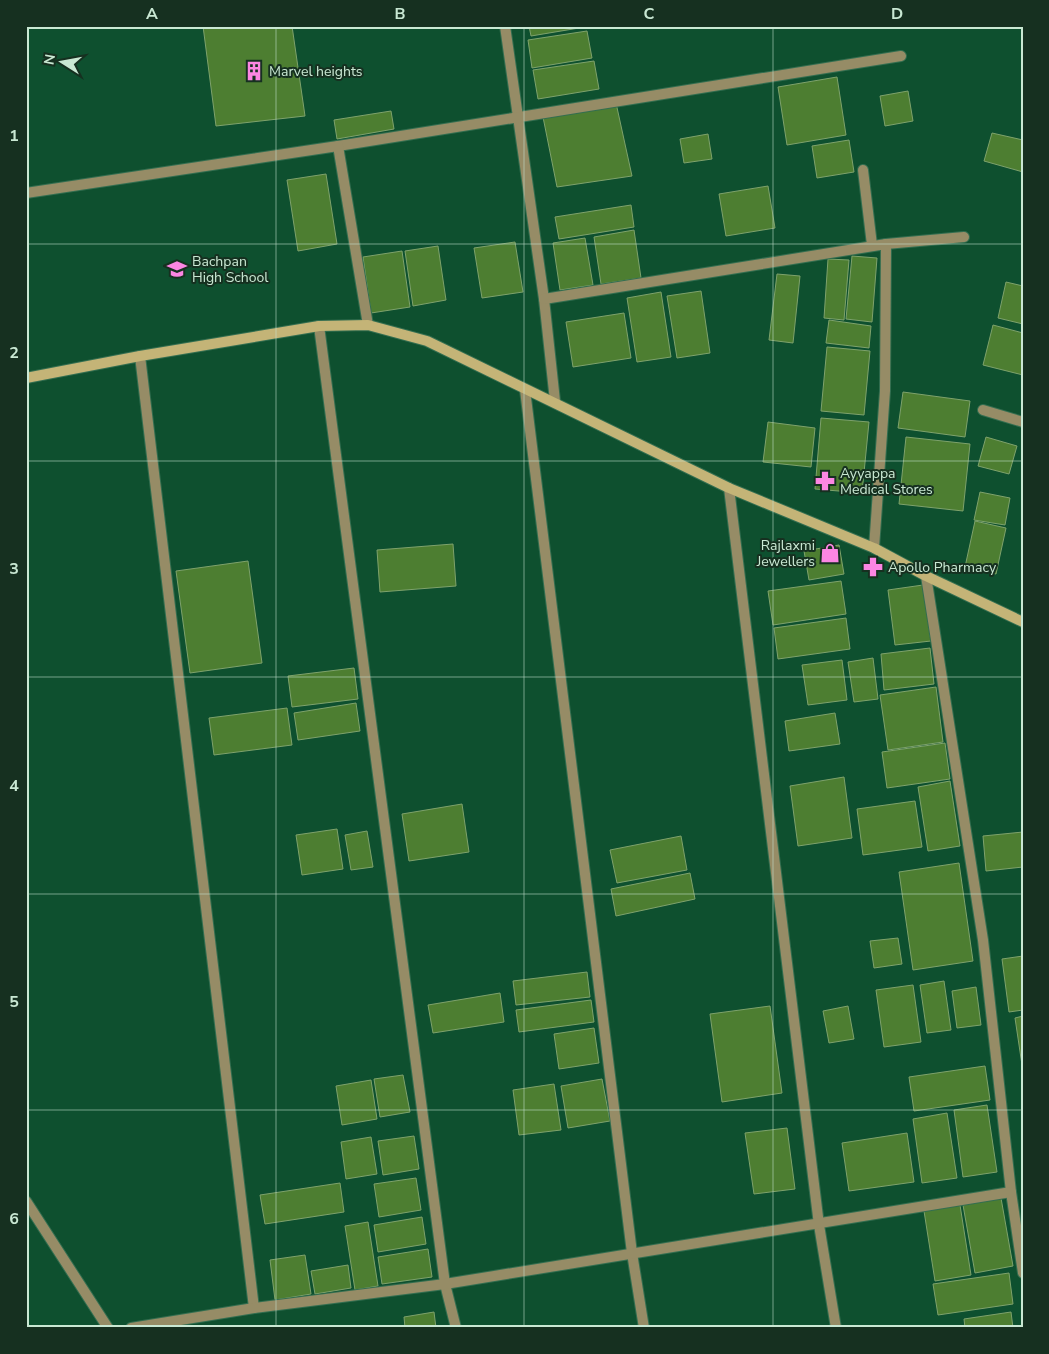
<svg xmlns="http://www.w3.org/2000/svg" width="1049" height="1354" viewBox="0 0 1049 1354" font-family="'Nunito Sans',sans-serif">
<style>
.building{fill:#4d7e31;stroke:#7ea26c}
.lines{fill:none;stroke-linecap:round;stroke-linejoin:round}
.street-casing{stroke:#336e50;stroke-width:12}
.secondary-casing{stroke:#336e50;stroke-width:12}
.street{stroke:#968c66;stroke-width:10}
.secondary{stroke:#c4b477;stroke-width:10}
.grid{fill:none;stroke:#c9e8d3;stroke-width:1;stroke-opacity:0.55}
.labels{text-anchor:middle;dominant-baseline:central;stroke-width:4;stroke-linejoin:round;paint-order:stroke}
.poi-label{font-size:14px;fill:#c9e8d3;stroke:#163020;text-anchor:start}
.neatline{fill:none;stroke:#c9e8d3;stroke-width:2}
.grid-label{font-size:16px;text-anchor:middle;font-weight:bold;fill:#c9e8d3}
</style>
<rect width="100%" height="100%" fill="#0e502f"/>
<!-- building -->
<g class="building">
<polygon points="203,26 292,26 305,116 216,126"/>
<polygon points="529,26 591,26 531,36"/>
<polygon points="587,31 592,58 532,68 528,40"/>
<polygon points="594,61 599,89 538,99 533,70"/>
<polygon points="837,77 846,135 787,145 778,87"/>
<polygon points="908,91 913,121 885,126 880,96"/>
<polygon points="616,103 632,176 557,187 543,117"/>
<polygon points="391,111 394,129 337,139 334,120"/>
<polygon points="992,133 1023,140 1023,172 984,161"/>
<polygon points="708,134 712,159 684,163 680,139"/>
<polygon points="849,140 854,172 817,178 812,146"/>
<polygon points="326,174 337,244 298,251 287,180"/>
<polygon points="768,186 775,228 726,236 719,194"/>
<polygon points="631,205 634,227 559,239 555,217"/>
<polygon points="634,230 641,278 601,284 594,237"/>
<polygon points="585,238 593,285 560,290 553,243"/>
<polygon points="515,242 523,292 482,298 474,248"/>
<polygon points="438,246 446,300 413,306 405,251"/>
<polygon points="402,251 410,307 371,313 363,257"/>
<polygon points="852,256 877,258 872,322 846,319"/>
<polygon points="828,259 849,260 844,320 824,318"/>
<polygon points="777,274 800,276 793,343 769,340"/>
<polygon points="1006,282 1023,286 1023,324 998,318"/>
<polygon points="701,291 710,353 677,358 667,296"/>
<polygon points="661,292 671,357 637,362 627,298"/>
<polygon points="624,313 631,358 573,367 566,322"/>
<polygon points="829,320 871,326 869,348 826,343"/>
<polygon points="993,325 1023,333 1023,375 983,365"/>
<polygon points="827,347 870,351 864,415 821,411"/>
<polygon points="903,392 970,401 965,437 898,428"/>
<polygon points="821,418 869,422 862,493 815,489"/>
<polygon points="768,422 815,428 811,467 763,462"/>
<polygon points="906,437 970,444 963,511 899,504"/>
<polygon points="986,437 1017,446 1009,474 978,466"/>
<polygon points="980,492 1010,498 1005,525 974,520"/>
<polygon points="975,521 1006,528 996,574 965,567"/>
<polygon points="453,544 456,586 380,592 377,550"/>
<polygon points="839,545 844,574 809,580 804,551"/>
<polygon points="248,561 262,663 190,673 176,571"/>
<polygon points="841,581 846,614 773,625 768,591"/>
<polygon points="923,585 931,641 895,645 888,590"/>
<polygon points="846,618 850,649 778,659 774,628"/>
<polygon points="930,648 934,684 884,690 881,654"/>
<polygon points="873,658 878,699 854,702 848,662"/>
<polygon points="842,660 847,700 808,705 802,665"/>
<polygon points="354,668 358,699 292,707 288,676"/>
<polygon points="936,687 943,742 888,750 880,695"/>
<polygon points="356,703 360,731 298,740 294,713"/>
<polygon points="287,708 292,745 214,755 209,718"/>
<polygon points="835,713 840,744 789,751 785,721"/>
<polygon points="945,743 950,779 887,788 882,752"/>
<polygon points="844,777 852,838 798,846 790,786"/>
<polygon points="950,781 960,846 928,851 918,787"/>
<polygon points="915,801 922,847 863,855 857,809"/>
<polygon points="462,804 469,852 409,861 402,814"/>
<polygon points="337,829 343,869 302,875 296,835"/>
<polygon points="367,831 373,867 351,870 345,835"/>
<polygon points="1023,832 1023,867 986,871 983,836"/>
<polygon points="681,836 687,870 617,883 610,850"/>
<polygon points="959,863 973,961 913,970 899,872"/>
<polygon points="690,873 695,899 616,916 611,889"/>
<polygon points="898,938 902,964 874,968 870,941"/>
<polygon points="1023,956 1023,1010 1009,1012 1002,959"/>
<polygon points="587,972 590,997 516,1005 513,981"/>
<polygon points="944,981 951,1030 927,1033 920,985"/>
<polygon points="913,985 921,1042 884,1047 876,990"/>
<polygon points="976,987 981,1025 957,1028 952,991"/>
<polygon points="500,993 504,1022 433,1033 428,1005"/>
<polygon points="591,1000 594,1022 519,1032 516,1010"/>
<polygon points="770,1006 782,1093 722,1102 710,1014"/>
<polygon points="848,1006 854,1039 829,1043 823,1011"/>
<polygon points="1023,1016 1023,1065 1022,1065 1015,1018"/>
<polygon points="594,1028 599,1063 559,1069 554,1034"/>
<polygon points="985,1066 990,1100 914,1111 909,1077"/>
<polygon points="403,1075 410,1112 380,1117 374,1079"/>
<polygon points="602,1079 610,1121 568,1128 561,1086"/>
<polygon points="371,1080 377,1119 342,1125 336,1086"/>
<polygon points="554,1084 561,1130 519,1135 513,1090"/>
<polygon points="987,1105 997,1172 963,1177 954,1110"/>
<polygon points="947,1113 957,1178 922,1183 913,1119"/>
<polygon points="787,1128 795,1189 754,1194 745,1133"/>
<polygon points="907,1133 914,1182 849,1191 842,1143"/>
<polygon points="414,1136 419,1169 383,1175 378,1141"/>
<polygon points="371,1137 377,1174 346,1179 341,1142"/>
<polygon points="416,1178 421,1210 379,1217 374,1184"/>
<polygon points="340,1183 344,1212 265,1224 260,1195"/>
<polygon points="1001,1198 1013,1266 975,1273 963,1205"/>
<polygon points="960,1205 971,1275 935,1281 924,1211"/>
<polygon points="422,1217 426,1244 378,1252 374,1225"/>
<polygon points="368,1222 378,1286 355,1290 345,1226"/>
<polygon points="428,1249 432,1277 382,1284 378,1257"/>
<polygon points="305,1255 311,1294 275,1300 270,1260"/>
<polygon points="348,1265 351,1288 315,1294 311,1271"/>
<polygon points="1009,1273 1013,1304 938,1315 933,1284"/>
<polygon points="434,1312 436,1328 405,1328 404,1317"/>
<polygon points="1011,1312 1013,1328 965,1328 964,1319"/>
</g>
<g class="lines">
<defs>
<g id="street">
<polyline points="505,26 544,299 555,401"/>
<polyline points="338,146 901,56"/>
<polyline points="863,170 872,245"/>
<polyline points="26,193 338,146 368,325"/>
<polyline points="886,244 964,237"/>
<polyline points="544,299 886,244 885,391 874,548"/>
<polyline points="319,326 445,1284 456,1328"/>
<polyline points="140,356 254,1308"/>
<polyline points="525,390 632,1253 644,1328"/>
<polyline points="983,410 1023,422"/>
<polyline points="729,488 819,1225 836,1328"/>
<polyline points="926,576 983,940 1011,1192 1023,1273"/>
<polyline points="26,1201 108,1328"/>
<polyline points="131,1328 254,1308 445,1284 1011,1192"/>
</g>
<polyline id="secondary" points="26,378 140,356 319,326 368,325 427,341 729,488 874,548 926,576 1023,622"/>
</defs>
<!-- street casing -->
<use href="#street" class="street-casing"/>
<!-- secondary casing -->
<use href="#secondary" class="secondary-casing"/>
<!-- street -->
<use href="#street" class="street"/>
<!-- secondary -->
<use href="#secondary" class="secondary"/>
</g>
<!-- grid -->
<path class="grid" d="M276,26V1328M524,26V1328M773,26V1328M26,244H1023M26,461H1023M26,677H1023M26,894H1023M26,1110H1023"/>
<!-- icons -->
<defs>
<symbol id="building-bare" viewBox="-9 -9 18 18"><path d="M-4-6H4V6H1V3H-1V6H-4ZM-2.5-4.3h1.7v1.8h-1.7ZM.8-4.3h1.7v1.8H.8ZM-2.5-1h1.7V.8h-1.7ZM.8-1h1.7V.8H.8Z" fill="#fc86e3" stroke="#163020" stroke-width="2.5" paint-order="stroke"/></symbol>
<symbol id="school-bare" viewBox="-9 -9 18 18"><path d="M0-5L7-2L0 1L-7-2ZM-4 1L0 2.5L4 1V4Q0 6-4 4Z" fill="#fc86e3" stroke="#163020" stroke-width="2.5" paint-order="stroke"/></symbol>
<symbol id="pharmacy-bare" viewBox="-9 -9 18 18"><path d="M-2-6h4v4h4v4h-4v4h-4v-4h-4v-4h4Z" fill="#fc86e3" stroke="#163020" stroke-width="2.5" paint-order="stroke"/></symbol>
<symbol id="shop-bare" viewBox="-9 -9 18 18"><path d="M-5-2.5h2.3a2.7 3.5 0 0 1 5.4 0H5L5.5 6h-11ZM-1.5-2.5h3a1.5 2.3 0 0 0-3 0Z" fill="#fc86e3" stroke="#163020" stroke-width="2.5" paint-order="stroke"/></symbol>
</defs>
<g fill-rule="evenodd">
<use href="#building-bare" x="240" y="57" width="28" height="28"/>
<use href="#school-bare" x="163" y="255" width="28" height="28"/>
<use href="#pharmacy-bare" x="811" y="467" width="28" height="28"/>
<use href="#shop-bare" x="816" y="539" width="28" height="28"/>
<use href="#pharmacy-bare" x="859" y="553" width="28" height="28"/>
</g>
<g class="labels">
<!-- poi labels -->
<g class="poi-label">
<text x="269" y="71">Marvel heights</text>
<text x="192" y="261">Bachpan<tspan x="192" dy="16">High School</tspan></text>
<text x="840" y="473">Ayyappa<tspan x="840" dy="16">Medical Stores</tspan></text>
<text x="815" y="545" text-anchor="end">Rajlaxmi<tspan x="815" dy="16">Jewellers</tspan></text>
<text x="888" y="567">Apollo Pharmacy</text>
</g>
</g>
<!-- border -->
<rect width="1049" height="1354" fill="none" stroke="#163020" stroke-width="55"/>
<!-- north arrow -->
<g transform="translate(62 62) rotate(281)" stroke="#163020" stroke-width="4" paint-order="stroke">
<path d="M0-4L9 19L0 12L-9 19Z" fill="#c9e8d3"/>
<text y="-8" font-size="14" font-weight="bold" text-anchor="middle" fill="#c9e8d3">N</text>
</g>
<rect x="28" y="28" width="994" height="1298" class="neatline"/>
<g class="grid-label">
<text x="152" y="19">A</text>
<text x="400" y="19">B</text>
<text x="649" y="19">C</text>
<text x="897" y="19">D</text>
<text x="14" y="141">1</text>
<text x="14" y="358">2</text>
<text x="14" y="574">3</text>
<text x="14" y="791">4</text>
<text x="14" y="1007">5</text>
<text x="14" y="1224">6</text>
</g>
</svg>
